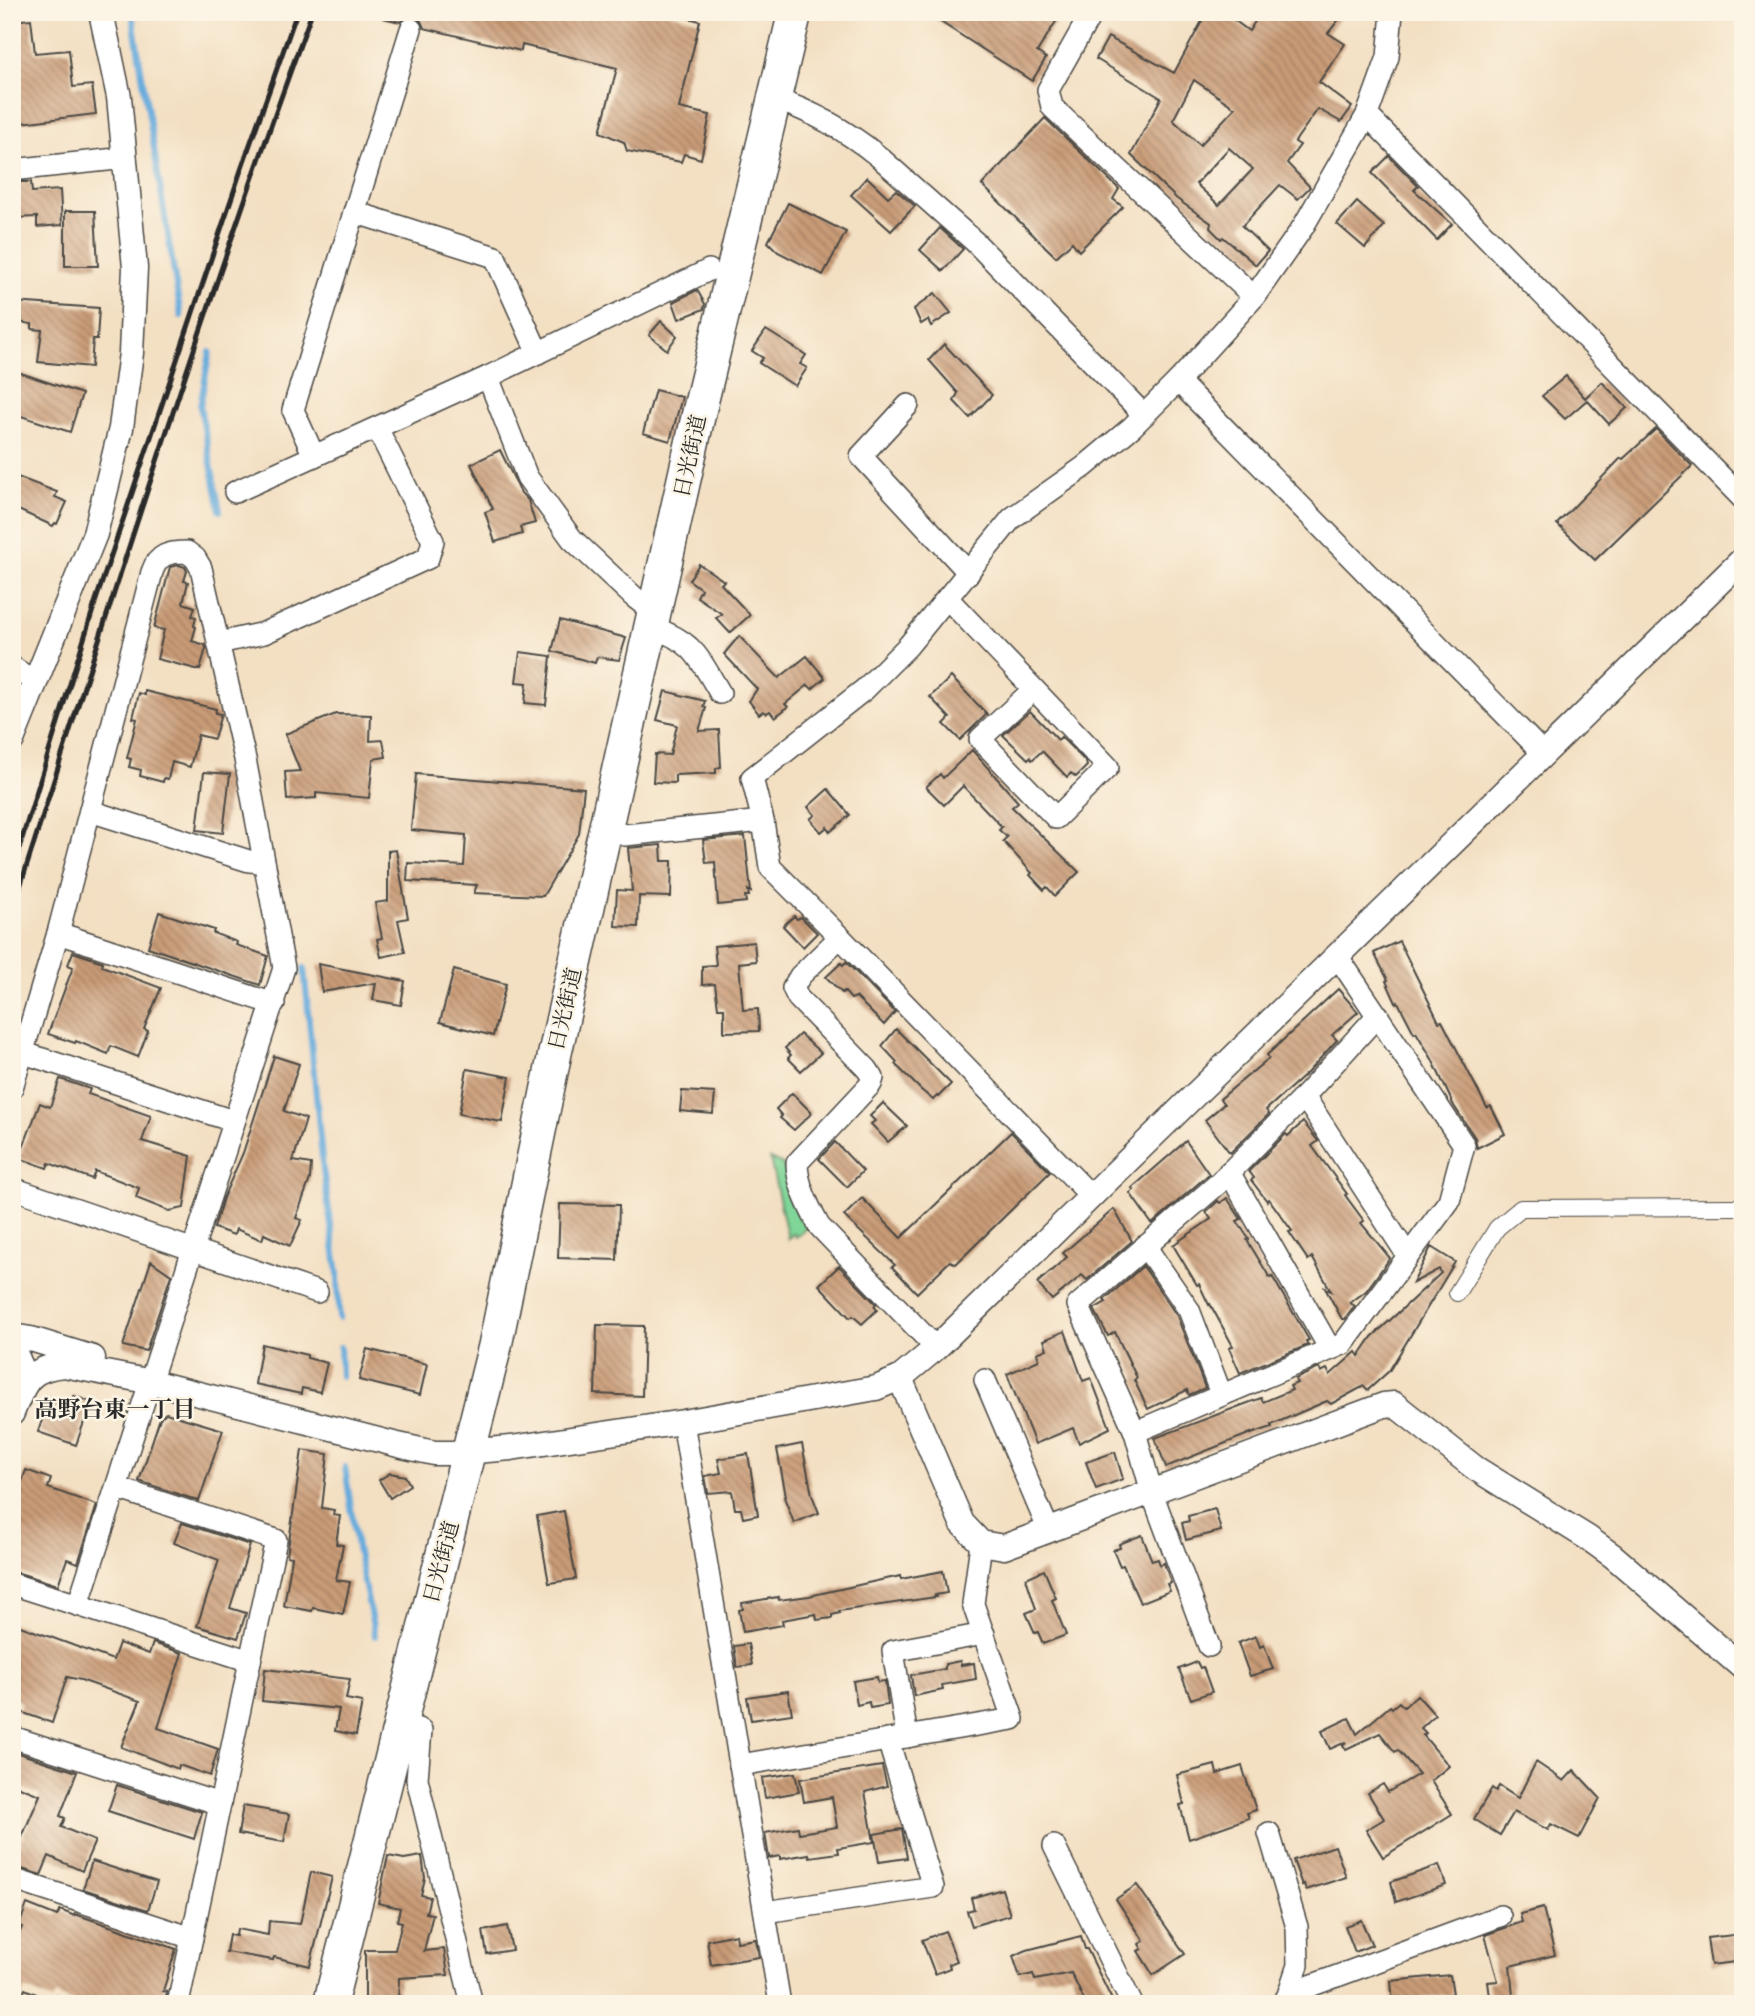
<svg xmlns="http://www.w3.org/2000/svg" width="1755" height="2016" viewBox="0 0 1755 2016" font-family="Alegreya,'Noto Serif JP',serif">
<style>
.green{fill:#80d598;stroke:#568062;stroke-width:2}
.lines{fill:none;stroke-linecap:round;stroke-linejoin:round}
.stream{stroke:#67acdc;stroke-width:6}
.building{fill:url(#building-back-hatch);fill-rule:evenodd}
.pedestrian-casing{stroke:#494642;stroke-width:18}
.minor-casing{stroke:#494642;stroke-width:24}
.tertiary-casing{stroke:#494642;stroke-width:27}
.trunk-casing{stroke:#494642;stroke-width:36}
.pedestrian{stroke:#fff;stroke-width:16}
.minor{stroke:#fff;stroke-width:21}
.tertiary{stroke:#fff;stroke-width:24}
.trunk{stroke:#fff;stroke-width:33}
.rail{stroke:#2b2b2b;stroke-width:5}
.labels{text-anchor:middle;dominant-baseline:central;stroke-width:5;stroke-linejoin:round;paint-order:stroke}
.street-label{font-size:21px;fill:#2b2b2b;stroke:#fcf5e5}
.neighbourhood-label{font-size:23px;font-weight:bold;fill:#2b2b2b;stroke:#fcf5e5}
</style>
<defs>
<pattern id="building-back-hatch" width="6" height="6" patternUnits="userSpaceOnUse" patternTransform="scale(1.75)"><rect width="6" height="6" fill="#c99b77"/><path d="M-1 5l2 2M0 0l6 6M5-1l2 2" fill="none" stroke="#a37f62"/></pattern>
</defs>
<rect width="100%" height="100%" fill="#fcf5e5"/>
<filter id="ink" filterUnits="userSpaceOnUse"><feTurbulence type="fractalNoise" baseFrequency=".0143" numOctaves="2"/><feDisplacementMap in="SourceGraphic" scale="14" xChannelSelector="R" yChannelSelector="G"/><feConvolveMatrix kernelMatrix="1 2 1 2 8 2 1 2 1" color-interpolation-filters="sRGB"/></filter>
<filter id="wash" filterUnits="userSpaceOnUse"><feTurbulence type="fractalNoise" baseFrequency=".00686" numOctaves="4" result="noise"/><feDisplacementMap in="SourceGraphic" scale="28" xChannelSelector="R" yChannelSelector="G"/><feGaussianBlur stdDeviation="1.57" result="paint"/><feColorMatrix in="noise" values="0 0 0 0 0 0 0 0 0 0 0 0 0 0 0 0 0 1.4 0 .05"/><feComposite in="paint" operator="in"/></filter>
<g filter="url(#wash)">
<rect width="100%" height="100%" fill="#f3dfc2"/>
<!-- green -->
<polygon class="green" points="770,1159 783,1165 806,1220 805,1229 796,1237 793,1233 788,1239"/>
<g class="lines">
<!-- stream -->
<g class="stream">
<polyline points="132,12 181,316"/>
<polyline points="210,352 200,406 220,511"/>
<polyline points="304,968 323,1169 338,1274 339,1318"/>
<polyline points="340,1347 341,1376"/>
<polyline points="345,1467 357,1548 375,1636"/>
</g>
</g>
<g id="blocks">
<!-- building -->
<g class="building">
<polygon points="384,12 665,12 700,21 679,108 710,115 701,159 684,154 681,162 627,151 624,142 600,132 617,68 522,45 521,51 424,28 421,21 414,16 407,16 400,22 383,18"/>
<polygon points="925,12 1062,12 1037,52 1046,58 1032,81"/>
<path d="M1207,12H1223L1249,31L1261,12H1345L1328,33L1345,44L1319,82L1352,107L1341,122L1318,109L1298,137L1295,142L1300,145L1287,163L1310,187L1298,199L1280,185L1242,226L1268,251L1256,265L1223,237L1221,239L1210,228L1211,223L1177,199L1131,155L1161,98L1096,59L1108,37L1174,73ZM1194,80L1235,108L1200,145L1173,120ZM1229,148L1253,169L1219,205L1196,184Z"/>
<polygon points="31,19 35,53 69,50 73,87 92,85 96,114 12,124 12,21"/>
<polygon points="1045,118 1119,189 1113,199 1123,207 1079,251 1072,242 1056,257 982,185"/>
<polygon points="1389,156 1418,186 1414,190 1452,224 1437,240 1372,173"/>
<polygon points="867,177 888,197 896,190 915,206 891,231 851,195"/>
<polygon points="22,182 31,182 32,192 60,190 62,225 37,227 37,217 12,218 12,183"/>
<polygon points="1357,202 1384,226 1365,248 1337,224"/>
<polygon points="788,203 846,232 823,275 778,252 768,242"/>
<polygon points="65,211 95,211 98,266 65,266"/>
<polygon points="940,228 963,249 943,271 920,250"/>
<polygon points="697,290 705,304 704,309 679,319 673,302"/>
<polygon points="935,293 951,313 931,326 928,320 921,324 914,309"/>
<polygon points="13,302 99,308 97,339 93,339 91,367 38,362 42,330 32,329 32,324 12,321"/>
<polygon points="661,321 677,336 667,350 649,335"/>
<polygon points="766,330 806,355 800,364 807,368 795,386 759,363 763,358 752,351"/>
<polygon points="944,344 992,395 970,418 954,401 958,393 929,360"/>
<polygon points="12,370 82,394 70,432 12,413"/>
<polygon points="1566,376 1585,398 1602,382 1627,408 1609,424 1587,400 1565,419 1542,396"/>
<polygon points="655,390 682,397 670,441 643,433"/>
<polygon points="1656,429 1692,466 1595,560 1557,524 1621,458 1623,459"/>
<polygon points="500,450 521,493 528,500 535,523 520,527 522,534 495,542 485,512 493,509 471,464"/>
<polygon points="12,475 57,492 55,497 67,502 57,524 55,523 53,526 12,507"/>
<polygon points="699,564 724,581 721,584 750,615 730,633 716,618 722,614 697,597 701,589 689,580"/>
<polygon points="179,565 185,567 187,571 184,581 188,582 183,603 195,607 192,616 196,617 194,626 196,627 192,641 205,645 206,648 200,670 157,659 164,630 154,628 170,567"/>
<polygon points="560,620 626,638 619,660 597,657 595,663 552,651"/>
<polygon points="739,636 779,678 807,656 825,678 812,689 808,685 785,704 788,707 775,717 770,711 767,713 763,711 759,714 749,701 757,689 724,654"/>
<polygon points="520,652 551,656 546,705 525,703 527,683 516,682"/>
<polygon points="951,677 987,714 960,740 944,724 950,718 930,697"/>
<polygon points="145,691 216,709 215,713 221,714 214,739 198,735 190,767 172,762 168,779 164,778 163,782 140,776 141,770 129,767 131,759 127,758 137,719 133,718 139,693 145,695"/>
<polygon points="665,691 705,701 703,707 706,708 699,731 719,730 721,767 716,768 716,773 675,775 675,783 653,782 655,754 670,755 677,725 657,720"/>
<polygon points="1030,711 1058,740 1061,737 1086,762 1087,766 1076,777 1071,773 1067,777 1042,751 1032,760 1030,757 1028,759 1003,735"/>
<polygon points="336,714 371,715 370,741 383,740 386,757 373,759 369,798 316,793 316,798 287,800 285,772 300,771 285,734"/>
<polygon points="972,750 1018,802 1012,807 1079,872 1055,896 1047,887 1044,890 1030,875 1032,873 1003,841 1007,837 999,830 1002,827 963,786 944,805 926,787 940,774 943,778"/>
<polygon points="204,772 230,774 223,833 197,830"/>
<polygon points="416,774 584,788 579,834 543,896 474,893 477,885 407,881 408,863 464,866 466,835 411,830"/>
<polygon points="828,789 850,815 830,832 827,827 821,832 810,819 815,815 808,807"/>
<polygon points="745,836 751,892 748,890 749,896 745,896 746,902 718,905 715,862 706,863 703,840"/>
<polygon points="661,845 662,861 672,861 671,897 639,896 638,927 615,926 617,890 632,891 628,848"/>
<polygon points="396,850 408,918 398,920 405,952 381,957 377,939 382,938 375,903 388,901 388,851"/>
<polygon points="159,912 214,930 213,933 237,942 236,945 268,956 260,985 148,947"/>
<polygon points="794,916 797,919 801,917 817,933 803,947 783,926"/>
<polygon points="1399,941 1439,1022 1442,1021 1487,1108 1491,1106 1505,1134 1477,1148 1475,1138 1454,1106 1432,1059 1416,1032 1414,1033 1398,1002 1396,1003 1386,981 1388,980 1374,953"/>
<polygon points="754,942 756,961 739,963 743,1010 758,1009 759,1031 724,1032 724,1008 718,1008 715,984 702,985 702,966 716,965 714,946"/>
<polygon points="73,952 103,962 102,966 161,988 144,1029 148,1031 138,1057 111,1046 108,1054 76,1041 75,1043 48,1034 73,967 68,965"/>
<polygon points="846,962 895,1012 884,1025 856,997 851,999 844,991 842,993 826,977 841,963 843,965"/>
<polygon points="318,964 405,981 401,1005 373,1000 376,983 322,992"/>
<polygon points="454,970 506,984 493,1036 440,1022"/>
<polygon points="1338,989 1358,1012 1332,1035 1337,1040 1307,1073 1266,1110 1269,1114 1230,1153 1205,1120 1224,1104 1220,1099 1269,1058 1267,1055"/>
<polygon points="896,1029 951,1084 938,1097 937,1096 933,1100 920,1089 895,1064 897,1062 882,1046"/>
<polygon points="800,1034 821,1053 801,1071 788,1058 791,1055 785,1048"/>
<polygon points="274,1056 299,1064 284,1111 306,1119 293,1161 311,1164 310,1179 296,1218 302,1220 290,1246 264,1234 262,1240 236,1229 234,1235 214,1228 223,1198 243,1153"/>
<polygon points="467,1069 510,1077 502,1122 459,1114"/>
<polygon points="60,1079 90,1089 88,1094 151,1116 142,1141 191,1156 184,1208 169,1211 136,1198 139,1188 95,1171 92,1179 49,1163 47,1168 19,1158 40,1103 50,1107"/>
<polygon points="682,1091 715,1093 713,1114 680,1111"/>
<polygon points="792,1093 812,1113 794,1130 780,1118 782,1116 776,1109"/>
<polygon points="883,1103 907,1126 888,1142 871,1124 875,1121 870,1116"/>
<polygon points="1303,1122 1318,1141 1312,1146 1347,1194 1345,1195 1364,1221 1361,1223 1390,1258 1366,1291 1350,1303 1355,1306 1345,1319 1342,1319 1325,1288 1331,1291 1312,1257 1308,1260 1289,1232 1292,1231 1269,1199 1267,1201 1251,1180 1254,1178 1249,1171 1286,1134 1288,1136"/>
<polygon points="1011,1132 1050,1172 956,1264 950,1261 917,1293 892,1267 895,1265 844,1216 862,1198 901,1238"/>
<polygon points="1186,1141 1209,1174 1152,1224 1130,1193 1134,1190 1132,1188"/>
<polygon points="835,1142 863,1171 847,1187 819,1159"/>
<polygon points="1227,1198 1241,1219 1237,1221 1249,1239 1247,1240 1270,1278 1272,1276 1309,1340 1306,1341 1308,1345 1240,1373 1229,1348 1233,1346 1210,1304 1209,1305 1199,1284 1197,1285 1173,1245 1211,1219 1206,1212 1218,1201 1220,1203"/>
<polygon points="560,1204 619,1205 617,1260 558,1258"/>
<polygon points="1114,1209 1132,1241 1087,1280 1082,1275 1052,1300 1037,1283 1067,1257 1063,1253"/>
<polygon points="1431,1247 1455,1262 1389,1371 1368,1390 1364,1386 1331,1404 1327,1401 1271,1425 1272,1427 1251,1434 1251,1433 1166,1467 1155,1438 1261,1398 1263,1402 1292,1390 1290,1386 1297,1383 1295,1379 1319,1368 1321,1372 1327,1369 1330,1375 1356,1352 1359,1356 1372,1337 1441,1273 1439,1269 1413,1283"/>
<polygon points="151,1261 171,1275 146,1351 123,1346"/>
<polygon points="839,1266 876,1304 874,1306 877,1310 862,1324 853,1316 850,1318 819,1285"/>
<polygon points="1143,1266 1177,1316 1205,1388 1189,1395 1187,1390 1148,1409 1134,1380 1137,1378 1115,1332 1108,1336 1094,1309 1106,1302 1104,1300"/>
<polygon points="597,1325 644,1326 642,1396 595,1394"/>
<polygon points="1065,1331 1083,1381 1091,1378 1110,1428 1079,1443 1073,1428 1035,1444 1007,1374 1039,1360 1037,1353 1047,1349 1044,1340"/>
<polygon points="262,1344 307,1355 307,1358 327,1363 320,1392 302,1388 301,1394 255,1384"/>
<polygon points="367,1349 427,1364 420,1395 359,1380"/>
<polygon points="74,1396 91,1402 76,1445 38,1432 49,1400 70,1408"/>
<polygon points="166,1413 223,1430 199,1501 139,1481 160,1418"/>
<polygon points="802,1444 812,1495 819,1513 794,1523 784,1497 786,1496 777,1449"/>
<polygon points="302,1450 328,1454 322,1508 334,1510 333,1515 340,1516 336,1544 343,1545 336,1580 350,1582 343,1614 313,1608 312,1611 284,1606 292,1557 287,1556"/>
<polygon points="1115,1452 1123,1479 1096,1489 1086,1462"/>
<polygon points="748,1454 758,1515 743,1518 741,1509 735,1509 732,1491 708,1493 705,1476 721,1473 718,1459"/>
<polygon points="26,1470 51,1479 48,1488 97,1505 78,1563 67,1559 58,1585 12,1571 12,1510"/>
<polygon points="390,1473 405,1476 410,1485 390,1498 379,1480"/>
<polygon points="1215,1509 1221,1531 1186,1540 1182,1523 1189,1521 1188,1516"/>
<polygon points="564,1511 576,1579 549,1583 537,1516"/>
<polygon points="182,1523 250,1545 230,1608 246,1613 238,1638 197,1626 219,1560 174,1543"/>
<polygon points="1142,1535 1152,1561 1158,1559 1160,1565 1164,1563 1171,1583 1167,1584 1170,1591 1140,1603 1123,1565 1120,1566 1113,1550 1120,1548 1119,1544"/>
<polygon points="1044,1570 1056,1598 1052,1600 1066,1635 1043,1644 1038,1632 1035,1633 1026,1613 1036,1609 1026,1578"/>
<polygon points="943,1571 947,1593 935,1595 936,1597 839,1611 840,1613 832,1615 832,1618 817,1620 816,1614 782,1620 783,1625 743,1632 739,1610 743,1609 742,1603 778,1597 779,1600 809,1596 881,1580 901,1576 901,1579"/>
<polygon points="12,1623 113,1660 119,1643 149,1654 153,1643 182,1653 158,1728 218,1749 210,1776 179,1765 178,1769 121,1747 140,1701 81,1680 67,1677 52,1723 18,1711 21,1701 12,1700"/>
<polygon points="1256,1636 1260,1647 1264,1645 1273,1669 1250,1676 1238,1643"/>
<polygon points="748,1644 752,1665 737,1667 734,1646"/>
<polygon points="960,1661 961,1665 974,1663 976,1679 942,1685 943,1690 914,1696 911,1675 945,1669 945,1664"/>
<polygon points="1197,1662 1200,1668 1203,1667 1212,1692 1191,1699 1179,1669"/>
<polygon points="265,1669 350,1679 346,1699 362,1702 356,1735 335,1731 339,1709 262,1701"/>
<polygon points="877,1677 878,1682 885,1681 888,1705 870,1708 869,1702 857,1705 853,1681"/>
<polygon points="788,1691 792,1714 751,1720 747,1697"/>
<polygon points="1417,1695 1435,1715 1421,1728 1426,1733 1423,1735 1449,1766 1431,1781 1452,1814 1383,1857 1366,1830 1384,1819 1368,1793 1383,1784 1388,1792 1419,1774 1398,1750 1395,1752 1380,1733 1346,1749 1343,1745 1346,1742 1330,1749 1322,1731 1349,1718 1357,1734 1390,1706 1392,1708 1399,1702 1404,1707"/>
<polygon points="12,1751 77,1772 60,1816 65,1818 61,1827 95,1841 82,1871 49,1856 41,1875 12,1866 12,1860 40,1795 12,1784"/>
<polygon points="1536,1762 1564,1781 1574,1770 1600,1798 1579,1838 1551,1824 1548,1830 1514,1812 1500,1835 1474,1819 1492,1788 1496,1791 1499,1786 1518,1798"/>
<polygon points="1215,1765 1217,1774 1242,1766 1256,1810 1247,1813 1249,1818 1189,1839 1180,1805 1184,1804 1177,1775"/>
<polygon points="882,1766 887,1786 865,1792 874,1842 838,1848 839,1853 810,1857 809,1854 780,1859 780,1856 769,1858 765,1833 798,1827 799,1833 837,1827 832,1797 804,1802 800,1779"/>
<polygon points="795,1773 799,1792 765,1798 762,1778"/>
<polygon points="117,1785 202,1812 194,1839 108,1811"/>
<polygon points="243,1806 289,1814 284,1842 238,1834"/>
<polygon points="902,1829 907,1858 879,1862 874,1834"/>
<polygon points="1335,1846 1346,1877 1306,1890 1304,1884 1302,1885 1293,1860"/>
<polygon points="388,1856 404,1859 422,1856 425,1878 421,1895 430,1897 426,1913 433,1914 424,1951 444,1949 448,1975 399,1978 398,2004 365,2004 365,1950 395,1950 402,1922 397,1921 400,1908 378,1903"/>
<polygon points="92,1861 157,1882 148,1910 83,1889"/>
<polygon points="1439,1865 1446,1885 1396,1902 1391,1882"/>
<polygon points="311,1872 332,1877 310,1966 274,1957 273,1960 226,1952 229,1935 236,1936 237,1929 268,1935 269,1921 300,1924"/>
<polygon points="1137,1885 1185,1954 1153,1975 1138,1951 1142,1949 1139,1944 1144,1941 1116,1899"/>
<polygon points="1002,1889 1010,1915 972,1926 967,1911 974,1909 971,1898"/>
<polygon points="27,1904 57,1916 60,1910 75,1916 75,1914 176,1949 163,1991 167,1992 165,2004 78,2004 55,1995 52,2001 25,1989 18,2004 12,2004 12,1950 22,1927 19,1926"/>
<polygon points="1543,1908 1555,1955 1510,1966 1514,2004 1491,2004 1488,1982 1498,1981 1485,1935 1522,1922 1520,1914"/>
<polygon points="1361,1920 1372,1945 1355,1952 1345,1926"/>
<polygon points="507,1926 512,1950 487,1954 483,1931"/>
<polygon points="945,1931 957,1961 949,1964 950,1968 935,1974 922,1940"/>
<polygon points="736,1934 737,1942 756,1939 759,1957 711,1965 707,1940"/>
<polygon points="1743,1934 1743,1961 1711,1965 1707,1938"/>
<polygon points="1081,1936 1085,1949 1087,1949 1114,2004 1086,2004 1071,1973 1035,1980 1033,1974 1020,1977 1013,1956 1027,1950"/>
<polygon points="1450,1975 1453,1994 1417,1999 1417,2002 1393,2004 1391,1981"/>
</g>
</g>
</g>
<g filter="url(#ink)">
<use href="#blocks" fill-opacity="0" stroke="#494642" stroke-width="2"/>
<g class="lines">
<defs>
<polyline id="pedestrian" points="1457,1293 1497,1228 1521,1208 1743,1207"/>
<g id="minor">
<polyline points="1092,12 1048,90 1052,107 1254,297"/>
<path d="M774,99C812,111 847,131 878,156L975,242L1144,415"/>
<polyline points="1367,115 1743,499"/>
<polyline points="12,170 126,158"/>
<polyline points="354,212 495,257 538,353"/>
<polyline points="488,377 527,477 572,539 634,597 643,604 656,609"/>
<polyline points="1178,381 1543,753"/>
<polyline points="908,405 861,456 969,573"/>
<polyline points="314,456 293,410 411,29"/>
<polyline points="235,492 488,377 709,270"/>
<polyline points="948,599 1108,767 1056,818 980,739 1033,690"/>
<path d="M652,627C694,642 698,656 720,693"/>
<polyline points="219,643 264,633 428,558 433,541 377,428"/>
<polyline points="12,667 35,682"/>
<polyline points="90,811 249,861 264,862"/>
<polyline points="763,821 770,867 840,937 1091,1196"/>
<polyline points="606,830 625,835 763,821 752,778 865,689 908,646 1012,518 1084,467 1132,427 1178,381 1254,297 1303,227 1367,115 1388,57 1392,12"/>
<polyline points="58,933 274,1004"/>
<path d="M840,937L800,976L793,988L798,998L867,1069L873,1078L871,1084L797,1163C797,1184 809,1207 819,1226L936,1348"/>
<polyline points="1338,957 1464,1145 1449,1201 1343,1344 1135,1432 1078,1305 1220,1182 1298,1103 1378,1015"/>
<polyline points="24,1053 233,1121"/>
<path d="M12,1088L58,933L152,572C158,554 169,552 187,552L195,558L201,568L245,759L284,968L78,1605L12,1584"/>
<polyline points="1304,1096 1408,1256"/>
<polyline points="1229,1172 1330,1349"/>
<polyline points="12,1188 317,1292"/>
<polyline points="1145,1246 1189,1310 1221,1394"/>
<polyline points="985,1380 1049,1531"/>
<polyline points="683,1422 780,2004"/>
<polyline points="1135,1432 1152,1493 1209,1646"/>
<polyline points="117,1488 276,1540 250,1661"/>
<polyline points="78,1605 250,1661 178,2004"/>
<polyline points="399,1722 421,1730 417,1779 472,2004"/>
<polyline points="12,1737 220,1804"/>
<polyline points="907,1737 893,1651 984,1634"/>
<polyline points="740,1765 1013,1719 973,1604 981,1543"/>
<polyline points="1269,1833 1297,1927 1298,1965 1287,1998 1283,2002"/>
<polyline points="1054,1846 1132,2004"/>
<polyline points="12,1879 192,1938"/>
<polyline points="765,1912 933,1887 888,1740"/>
<polyline points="1287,1998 1302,1989 1500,1916"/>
</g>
<g id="tertiary">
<polyline points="12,740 95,534 121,428 131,353 135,268 119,97 101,12"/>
<polyline points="12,1336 31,1339 93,1358"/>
<polyline points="12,1346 23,1371 24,1384"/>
<polyline points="900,1378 962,1523 981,1543 1004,1547 1384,1405 1394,1404 1475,1468 1588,1538 1613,1556 1743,1668"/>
<path d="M12,1413C24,1384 28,1368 64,1365L152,1382L398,1445L434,1453H452L511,1448L683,1422L876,1388L900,1378L936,1348L1743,559"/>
</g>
<polyline id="trunk" points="330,2004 495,1346 555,1053 700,408 795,12"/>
</defs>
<!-- pedestrian casing -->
<use href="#pedestrian" class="pedestrian-casing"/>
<!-- minor casing -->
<use href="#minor" class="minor-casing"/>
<!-- tertiary casing -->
<use href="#tertiary" class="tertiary-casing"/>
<!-- trunk casing -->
<use href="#trunk" class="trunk-casing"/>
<!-- pedestrian -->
<use href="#pedestrian" class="pedestrian"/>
<!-- minor -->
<use href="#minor" class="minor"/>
<!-- tertiary -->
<use href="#tertiary" class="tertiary"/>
<!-- trunk -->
<use href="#trunk" class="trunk"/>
<!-- rail -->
<g class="rail">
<polyline points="12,871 96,600 241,170 297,12"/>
<path d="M12,912C108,611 203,309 312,12"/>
</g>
</g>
</g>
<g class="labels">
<!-- street labels -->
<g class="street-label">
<text transform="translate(690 456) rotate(-78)">日光街道</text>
<text transform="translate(565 1009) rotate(-77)">日光街道</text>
<text transform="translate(441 1562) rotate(-75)">日光街道</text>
</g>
<!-- neighbourhood labels -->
<g class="neighbourhood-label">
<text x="115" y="1409">高野台東一丁目</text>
</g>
</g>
<!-- margin -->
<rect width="1755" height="2016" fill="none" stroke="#fcf5e5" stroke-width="42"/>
</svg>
